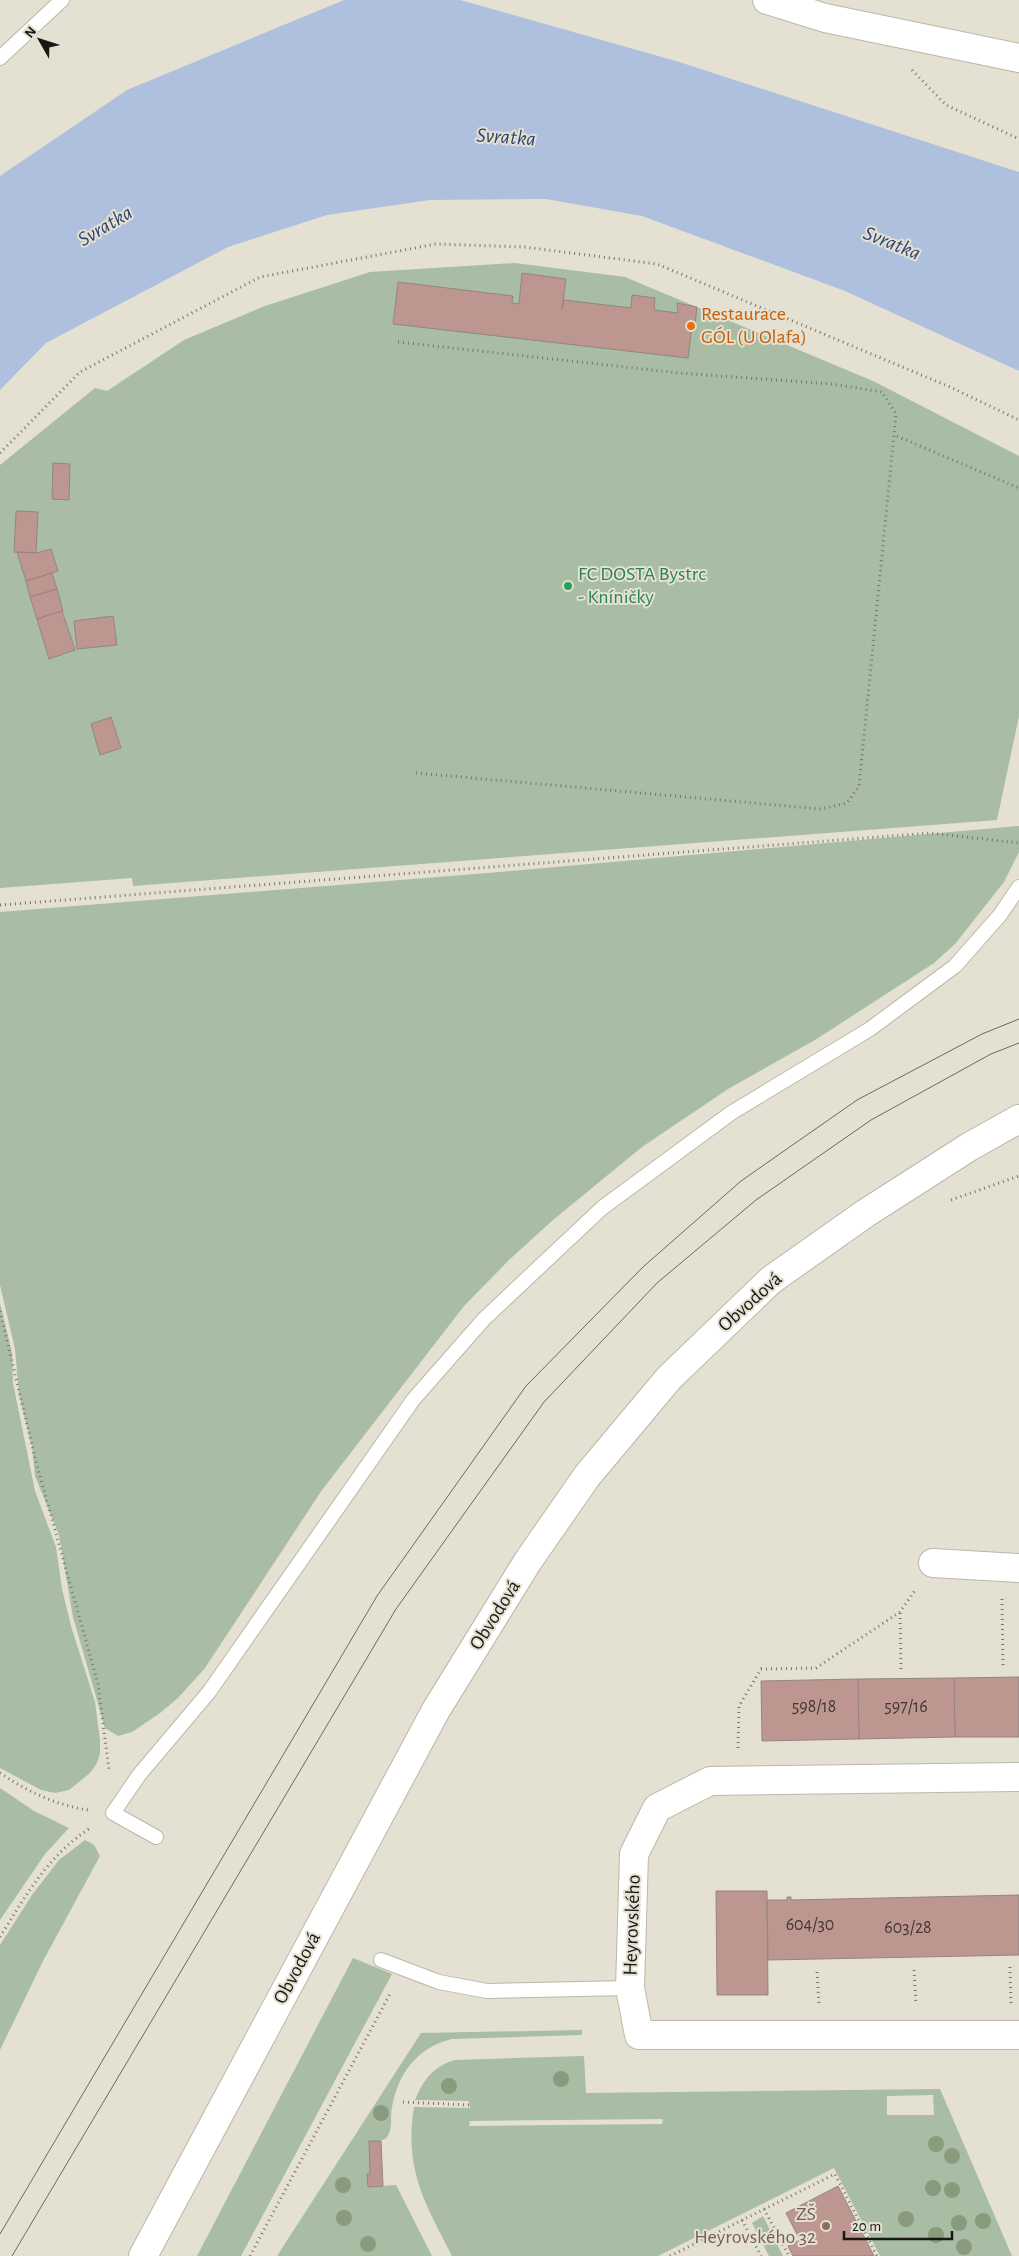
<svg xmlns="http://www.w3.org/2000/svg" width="1019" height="2256" viewBox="0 0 1019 2256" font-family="'Alegreya Sans',sans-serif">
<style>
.green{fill:#a8bda3;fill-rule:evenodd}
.water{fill:#afc0df}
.building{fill:#bd9690;stroke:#948582}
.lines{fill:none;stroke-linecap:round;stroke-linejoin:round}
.lane-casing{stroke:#bbb7aa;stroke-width:16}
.street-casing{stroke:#bbb7aa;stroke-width:30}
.secondary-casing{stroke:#bbb7aa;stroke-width:30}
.path{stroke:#78756c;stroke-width:3;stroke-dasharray:1 4;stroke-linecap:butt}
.lane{stroke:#fff;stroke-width:14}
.street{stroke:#fff;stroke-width:28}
.secondary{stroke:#fff;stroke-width:28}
.tram{stroke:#6c6961;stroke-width:1}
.tree{fill:#899b7d}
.food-dot{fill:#e8710a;stroke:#e4e0d2;stroke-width:2}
.leisure-dot{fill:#2e9e5b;stroke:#e4e0d2;stroke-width:2}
.education-dot{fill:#8d6e63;stroke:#e4e0d2;stroke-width:2}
.labels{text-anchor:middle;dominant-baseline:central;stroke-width:4;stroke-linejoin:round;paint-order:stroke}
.number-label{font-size:18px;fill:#423732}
.food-label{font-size:20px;fill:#c56008;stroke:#e4e0d2;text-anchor:start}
.leisure-label{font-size:20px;fill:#27864d;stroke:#e4e0d2;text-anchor:start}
.street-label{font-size:20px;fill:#191713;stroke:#e4e0d2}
.education-label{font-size:20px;fill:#785e54;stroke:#e4e0d2;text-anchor:end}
.water-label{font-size:21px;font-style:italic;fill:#2f4570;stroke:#e4e0d2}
</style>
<rect width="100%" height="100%" fill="#e4e0d2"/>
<!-- green -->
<g class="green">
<polygon points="515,263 625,277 873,381 1019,456 1019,716 997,820 133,886 132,878 0,888 0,465 95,388 107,391 184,340 265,306 370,272"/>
<polygon points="1019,826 1019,852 1004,882 955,944 934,963 815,1040 728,1089 642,1147 553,1220 509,1260 464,1306 322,1490 205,1668 178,1698 160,1713 132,1732 118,1736 105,1728 73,1617 59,1535 35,1476 32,1447 19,1395 15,1349 0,1285 0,912 500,872"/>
<polygon points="0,1303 12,1353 13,1383 35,1491 56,1547 62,1589 71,1626 95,1702 100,1740 100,1753 97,1763 90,1773 69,1790 55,1793 41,1790 0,1768"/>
<polygon points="0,1788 34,1811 69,1828 45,1854 0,1920"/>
<polygon points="85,1840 94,1845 100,1856 43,1961 0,2050 0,1945 32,1895 59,1860"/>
<polygon points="353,1958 392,1974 241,2256 197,2256"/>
<path d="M582,2030V2035L452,2039C418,2047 398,2073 392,2107C390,2115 393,2130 387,2137C383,2142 374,2141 369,2141L370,2174H367L368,2187L396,2185L432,2256H277L421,2033Z"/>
<path d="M584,2056L586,2093L940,2089L1012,2256H880L834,2168L658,2256H452C425,2203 404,2170 414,2107L470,2108L469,2101L415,2100C423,2080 434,2066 455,2060ZM933,2095L934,2115H887V2096ZM663,2119L662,2124L469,2126L470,2121Z"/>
<polygon points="763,2216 783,2256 769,2256 752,2223"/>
</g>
<!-- water -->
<polygon class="water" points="344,0 460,0 676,61 1019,172 1019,371 845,291 642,216 546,199 430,200 327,215 228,247 46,343 0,390 0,176 127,90"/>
<!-- building -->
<g class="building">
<polygon points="522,273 566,279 562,309 564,300 631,308 632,295 655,298 654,310 678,313 677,303 697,307 695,325 692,325 688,358 393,324 398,282 513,296 512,303 519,304"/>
<polygon points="53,463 70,464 69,500 52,499"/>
<polygon points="16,511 38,512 36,553 14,552"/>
<polygon points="51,549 58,571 26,581 17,552 36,553"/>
<polygon points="52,573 57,589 30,597 26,581"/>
<polygon points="57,589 63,611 37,619 30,597"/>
<polygon points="62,611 75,650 49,659 37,619"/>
<polygon points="113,616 117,645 77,649 74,621"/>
<polygon points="111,717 121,748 100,755 91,724"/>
<polygon points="1019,1677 1019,1737 955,1737 954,1678"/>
<polygon points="954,1678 955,1737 859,1739 858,1679"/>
<polygon points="858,1679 859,1739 762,1741 761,1681"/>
<polygon points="716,1891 767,1891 768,1995 717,1995"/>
<polygon points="1019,1895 1019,1955 768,1960 767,1900 787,1900 787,1897 791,1897 791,1900"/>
<polygon points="369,2141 381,2141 383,2186 368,2187 367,2174 370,2174"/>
<polygon points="838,2186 874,2256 793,2256 788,2246 800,2240 786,2213"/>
</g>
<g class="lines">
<defs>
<g id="lane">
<polyline points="0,58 62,0"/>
<polyline points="156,1837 113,1813 139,1775 209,1692 413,1400 484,1319 602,1208 731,1113 870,1029 955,966 1000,915 1019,887"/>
<polyline points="381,1960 439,1982 487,1991 630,1988"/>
</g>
<g id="street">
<polyline points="933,1563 1019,1568"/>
<polyline points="1019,1777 710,1781 657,1808 634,1854 630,1988 639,2035 1019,2035"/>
</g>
<g id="secondary">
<polyline points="767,0 825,18 1019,58"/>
<polyline points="143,2256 436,1710 528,1561 587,1476 669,1378 771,1280 866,1213 969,1147 1019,1119"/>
</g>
</defs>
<!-- lane casing -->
<use href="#lane" class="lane-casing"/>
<!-- street casing -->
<use href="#street" class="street-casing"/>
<!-- secondary casing -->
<use href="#secondary" class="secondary-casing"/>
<!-- path -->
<g class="path">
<polyline points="912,70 946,105 1019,139"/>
<polyline points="398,342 680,373 832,384 882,392 896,414 894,435"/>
<polyline points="0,453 80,372 260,277 436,244 524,247 657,264 950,387 1019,420"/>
<polyline points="416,773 821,809 847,803 859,786 894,435 1019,488"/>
<polyline points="0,905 930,833 1019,843"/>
<polyline points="951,1200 1019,1176"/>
<polyline points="0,1311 35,1458 98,1684 109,1770"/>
<polyline points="1002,1599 1003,1668"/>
<polyline points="900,1613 901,1670"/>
<polyline points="738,1748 739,1706 761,1669 816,1668 900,1612 916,1589"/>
<path d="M0,1773C27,1791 55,1805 88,1810"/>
<path d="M0,1937C26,1895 49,1854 92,1827"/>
<polyline points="1010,1967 1011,2004"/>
<polyline points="914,1970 916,2004"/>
<polyline points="817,1972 819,2004"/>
<polyline points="403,2102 470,2105"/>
<polyline points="764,2209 789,2256"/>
<polyline points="742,2220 761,2256"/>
<polyline points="250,2256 391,1992"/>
<polyline points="670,2256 835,2174 877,2256"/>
</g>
<!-- lane -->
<use href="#lane" class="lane"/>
<!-- street -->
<use href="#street" class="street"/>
<!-- secondary -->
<use href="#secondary" class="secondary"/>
<!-- tram -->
<g class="tram">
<polyline points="0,2234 377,1596 526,1386 643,1267 741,1181 857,1100 982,1034 1019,1019"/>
<polyline points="12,2256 396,1609 544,1402 657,1283 756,1200 871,1120 991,1054 1019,1043"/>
</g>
</g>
<!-- trees -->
<g class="tree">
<circle cx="561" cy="2079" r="8"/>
<circle cx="449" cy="2086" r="8"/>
<circle cx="381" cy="2113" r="8"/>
<circle cx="936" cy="2144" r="8"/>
<circle cx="952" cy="2156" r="8"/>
<circle cx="343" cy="2185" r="8"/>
<circle cx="933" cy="2188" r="8"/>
<circle cx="952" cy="2190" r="8"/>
<circle cx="344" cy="2218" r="8"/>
<circle cx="906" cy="2219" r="8"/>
<circle cx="983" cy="2221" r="8"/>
<circle cx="959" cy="2223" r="8"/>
<circle cx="936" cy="2235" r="8"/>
<circle cx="368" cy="2244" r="8"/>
<circle cx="964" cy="2247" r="8"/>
</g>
<!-- markers -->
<circle class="food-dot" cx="691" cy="326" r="5"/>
<circle class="leisure-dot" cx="568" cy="586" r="5"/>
<circle class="education-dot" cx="826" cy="2226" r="5"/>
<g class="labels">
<!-- number labels -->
<g class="number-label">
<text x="814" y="1707">598/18</text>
<text x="906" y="1707">597/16</text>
<text x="810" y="1925">604/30</text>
<text x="908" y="1928">603/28</text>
</g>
<!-- food labels -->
<g class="food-label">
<text x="701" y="314">Restaurace<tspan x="701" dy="23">GÓL (U Olafa)</tspan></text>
</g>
<!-- leisure labels -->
<g class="leisure-label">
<text x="578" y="574">FC DOSTA Bystrc<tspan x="578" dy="23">- Kníničky</tspan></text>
</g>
<!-- street labels -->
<g class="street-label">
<text transform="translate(750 1302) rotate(-42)">Obvodová</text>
<text transform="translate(495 1615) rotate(-58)">Obvodová</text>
<text transform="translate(632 1925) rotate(-88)">Heyrovského</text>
<text transform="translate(297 1968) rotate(-62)">Obvodová</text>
</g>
<!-- education labels -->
<g class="education-label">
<text x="816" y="2214">ZŠ<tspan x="816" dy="23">Heyrovského 32</tspan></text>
</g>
<!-- water labels -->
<g class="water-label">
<text transform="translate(506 137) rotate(4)">Svratka</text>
<text transform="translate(105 226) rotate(-31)">Svratka</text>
<text transform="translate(892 243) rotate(22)">Svratka</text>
</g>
</g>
<!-- north arrow -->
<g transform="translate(40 40) rotate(309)" stroke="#e4e0d2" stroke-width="4" paint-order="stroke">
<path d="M0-4L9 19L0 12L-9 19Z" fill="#191713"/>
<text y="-8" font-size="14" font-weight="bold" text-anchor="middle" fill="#191713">N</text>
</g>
<!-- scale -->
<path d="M844 2231v8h108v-8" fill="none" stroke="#191713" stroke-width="2.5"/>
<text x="852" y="2231" font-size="15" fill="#191713" stroke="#e4e0d2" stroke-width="4" paint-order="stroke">20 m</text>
</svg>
